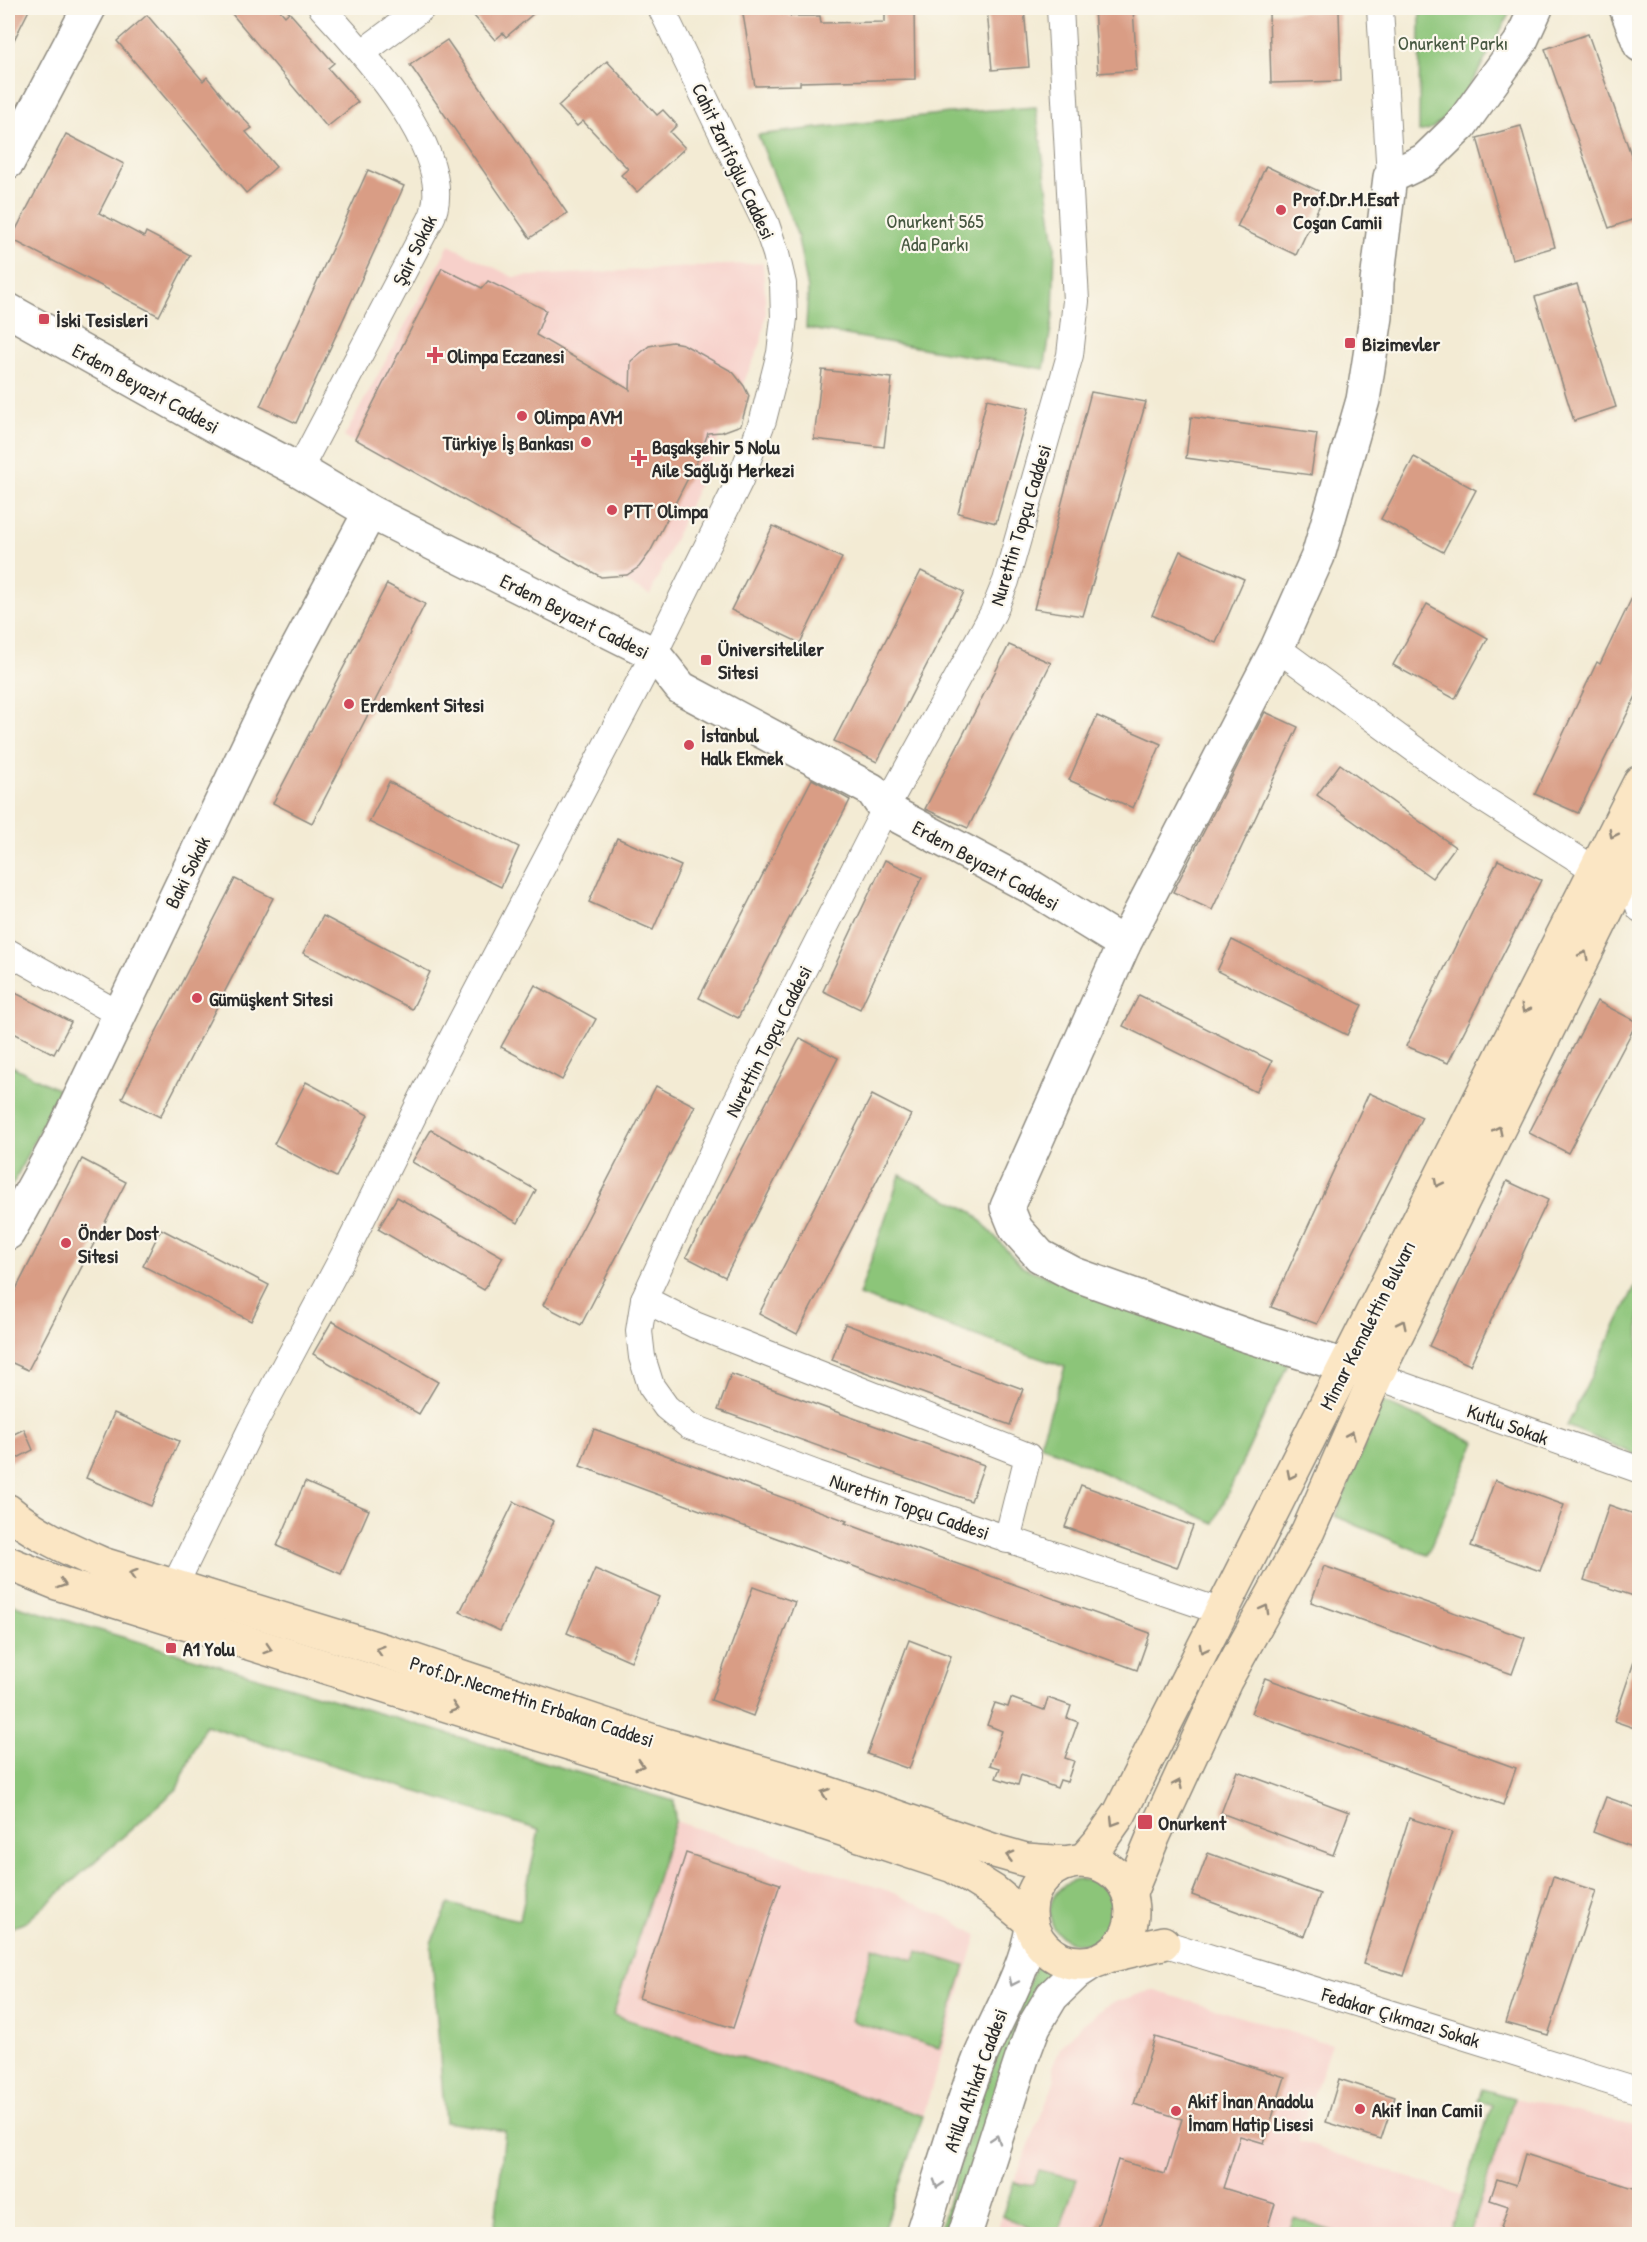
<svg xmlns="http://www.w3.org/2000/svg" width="1647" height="2242" viewBox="0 0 1647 2242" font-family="'Patrick Hand',sans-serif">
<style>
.built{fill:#f7d0ca}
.green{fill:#8cc579;stroke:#5c7852;stroke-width:1.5}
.building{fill:#d99d85}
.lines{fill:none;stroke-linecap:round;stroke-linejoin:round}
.minor-casing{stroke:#8f8b80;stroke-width:28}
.tertiary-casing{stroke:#8f8b80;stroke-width:36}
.secondary-casing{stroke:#8f8b80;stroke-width:36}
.minor{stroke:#fff;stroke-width:26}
.tertiary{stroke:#fff;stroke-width:33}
.secondary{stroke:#fbe6c4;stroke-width:33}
.oneway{stroke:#938878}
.oneway2{stroke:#a0a0a0}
.poi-dot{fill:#d1495b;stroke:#fbf7ec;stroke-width:2}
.labels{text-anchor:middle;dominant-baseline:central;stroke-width:4.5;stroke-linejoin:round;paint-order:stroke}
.park-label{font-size:20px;fill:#485942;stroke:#fbf7ec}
.street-label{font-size:20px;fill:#2b2b2b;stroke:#fbf7ec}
.poi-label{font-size:20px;font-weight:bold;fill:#2b2b2b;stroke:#fbf7ec;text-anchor:start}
</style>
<rect width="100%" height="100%" fill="#fbf7ec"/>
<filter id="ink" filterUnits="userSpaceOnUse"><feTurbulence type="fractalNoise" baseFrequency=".0167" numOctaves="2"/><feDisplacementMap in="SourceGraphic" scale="12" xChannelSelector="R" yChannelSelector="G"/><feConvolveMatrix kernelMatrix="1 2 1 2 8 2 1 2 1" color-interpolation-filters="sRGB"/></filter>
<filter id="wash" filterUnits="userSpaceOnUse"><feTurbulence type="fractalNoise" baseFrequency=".008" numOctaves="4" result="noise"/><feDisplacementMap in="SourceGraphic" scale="24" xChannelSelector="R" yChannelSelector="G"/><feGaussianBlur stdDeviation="1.35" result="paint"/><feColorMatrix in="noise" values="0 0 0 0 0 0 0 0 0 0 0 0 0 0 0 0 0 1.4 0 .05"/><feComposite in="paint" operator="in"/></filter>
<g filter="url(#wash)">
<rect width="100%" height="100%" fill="#f3ebd4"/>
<!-- built -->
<g class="built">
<polygon points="449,245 513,277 763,263 766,313 761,343 650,595 344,437"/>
<polygon points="675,1821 889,1891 952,1920 977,1935 923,2116 613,2015"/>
<polygon points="1152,1990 1331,2044 1298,2141 1480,2201 1514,2098 1639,2126 1639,2234 996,2234 1014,2182 1055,2081 1052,2067 1060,2048 1079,2027 1109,2004"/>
</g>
<!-- green -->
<g class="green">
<path d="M1420,8H1512C1497,38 1461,112 1432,128C1429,130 1423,131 1419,132Z"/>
<polygon points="1036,107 1055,245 1053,317 1044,369 806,328 808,289 797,234 758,135 949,113"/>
<polygon points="8,1064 59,1090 8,1194"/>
<polygon points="900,1175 973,1212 1022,1267 1288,1364 1214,1523 1040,1444 1065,1367 859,1295"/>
<polygon points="1639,1278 1639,1456 1567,1426"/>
<polygon points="1383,1402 1476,1442 1427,1555 1335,1516"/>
<polygon points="8,1603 674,1801 675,1822 613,2015 923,2116 882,2234 494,2234 505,2131 445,2122 431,1943 449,1904 520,1920 539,1830 205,1725 177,1789 26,1922 8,1929"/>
<circle cx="1082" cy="1912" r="32"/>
<polygon points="873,1947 914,1960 917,1951 965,1966 939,2048 851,2021"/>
<polygon points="1038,1962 1059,1975 956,2234 938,2234 985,2085"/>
<polygon points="1482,2089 1514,2098 1469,2234 1450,2234 1492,2105 1478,2100"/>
<polygon points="1039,2170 1077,2179 1058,2234 1045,2234 1002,2216 1014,2182 1021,2185 1033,2184"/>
<polygon points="1294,2218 1340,2234 1288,2234"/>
</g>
<g id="blocks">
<!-- building -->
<g class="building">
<polygon points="8,8 30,8 8,52"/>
<polygon points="227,8 278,8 285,16 289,12 334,63 328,68 358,102 327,127"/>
<polygon points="467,8 540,8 506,37 503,33 495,40"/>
<polygon points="742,8 788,8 790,16 820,16 821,23 885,22 885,9 914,8 915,79 800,82 800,85 755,86"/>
<polygon points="987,8 1024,8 1029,67 992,70"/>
<polygon points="1094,8 1133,8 1137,70 1098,73"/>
<polygon points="1339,11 1341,81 1271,83 1269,13"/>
<polygon points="147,15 203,81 207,77 235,111 236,110 252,128 246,132 276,167 246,193 117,41"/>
<polygon points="1588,34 1640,180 1640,217 1609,228 1545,49"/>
<polygon points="447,40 567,213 530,238 410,65"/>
<polygon points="607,61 657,115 663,110 677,125 670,132 685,148 637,192 621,175 628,169 583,121 577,126 558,106"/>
<polygon points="1521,126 1555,247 1512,259 1477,138"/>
<polygon points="66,134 124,164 99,213 144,237 146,232 190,255 159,316 11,239"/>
<polygon points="1266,166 1325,194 1296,255 1237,227"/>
<polygon points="368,170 404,186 296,423 260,406"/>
<polygon points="442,268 482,288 488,281 546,310 536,335 630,390 631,361 649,346 672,342 683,344 733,372 744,386 749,396 741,425 722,432 708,433 700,455 650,552 639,567 627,575 601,577 355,439"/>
<polygon points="1577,284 1616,407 1574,421 1535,297"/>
<polygon points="822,370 892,378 884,447 814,439"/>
<polygon points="1091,392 1146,402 1083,616 1034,609"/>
<polygon points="987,399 1029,408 996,523 958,513"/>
<polygon points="1191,417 1317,434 1311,475 1186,458"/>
<polygon points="1414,457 1476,490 1443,552 1381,519"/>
<polygon points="773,526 842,558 800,643 731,610"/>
<polygon points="1180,551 1244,579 1216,643 1152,615"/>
<polygon points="921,571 964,592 877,762 834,741"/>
<polygon points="1640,581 1640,688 1578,813 1535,794 1597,662 1600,664"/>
<polygon points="387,584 425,604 312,823 273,803"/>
<polygon points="1427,604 1488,638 1455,699 1393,665"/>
<polygon points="1009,645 1051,663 968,828 925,809"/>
<polygon points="1265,712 1298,727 1212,910 1173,892"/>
<polygon points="1097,716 1161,744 1133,808 1069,780"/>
<polygon points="1340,764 1455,847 1432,878 1317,795"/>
<polygon points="812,779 850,800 738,1018 699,998"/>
<polygon points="389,782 519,847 501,887 369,822"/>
<polygon points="617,838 681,866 653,930 589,902"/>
<polygon points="885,860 922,877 860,1009 823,991"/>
<polygon points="1498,860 1541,880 1448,1063 1406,1046"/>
<polygon points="235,879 273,898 160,1117 122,1098"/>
<polygon points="323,916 430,972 412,1009 303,953"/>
<polygon points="1232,940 1362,1005 1347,1035 1217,971"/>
<polygon points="535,985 596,1019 562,1080 501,1047"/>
<polygon points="8,989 71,1022 54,1054 8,1030"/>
<polygon points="1139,995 1272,1061 1256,1092 1123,1026"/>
<polygon points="1597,1001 1637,1022 1568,1153 1529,1133"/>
<polygon points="800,1038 838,1058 725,1277 686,1257"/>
<polygon points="306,1082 368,1115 336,1177 274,1144"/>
<polygon points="656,1086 695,1106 581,1325 543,1305"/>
<polygon points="1369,1093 1422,1117 1317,1324 1271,1307"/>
<polygon points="872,1095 911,1115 797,1334 759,1314"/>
<polygon points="431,1130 536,1190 518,1223 412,1162"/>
<polygon points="82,1159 126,1182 28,1370 8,1361 8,1305"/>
<polygon points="1507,1181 1548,1200 1470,1365 1429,1346"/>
<polygon points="397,1197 503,1257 484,1290 378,1229"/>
<polygon points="161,1229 269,1285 251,1321 143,1266"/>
<polygon points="332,1321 438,1382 419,1414 313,1354"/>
<polygon points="845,1324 1023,1389 1010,1425 832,1360"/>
<polygon points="731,1374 984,1465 971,1501 718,1410"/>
<polygon points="114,1413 179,1441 151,1506 86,1478"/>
<polygon points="24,1429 33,1450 8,1463 8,1437"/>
<polygon points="594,1429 847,1521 845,1523 899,1543 1150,1633 1137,1670 580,1466"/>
<polygon points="1495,1480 1564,1505 1540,1571 1471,1546"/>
<polygon points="305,1482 369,1510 341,1574 277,1546"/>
<polygon points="1081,1485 1193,1526 1177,1568 1065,1527"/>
<polygon points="514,1502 554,1521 500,1631 460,1612"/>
<polygon points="1609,1505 1640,1516 1640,1598 1584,1580"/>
<polygon points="1324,1566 1525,1638 1512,1674 1311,1602"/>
<polygon points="595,1569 659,1597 631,1661 567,1633"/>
<polygon points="753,1587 795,1602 753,1716 711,1700"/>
<polygon points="909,1640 951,1656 909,1769 867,1754"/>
<polygon points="1636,1656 1640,1657 1640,1730 1614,1721"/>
<polygon points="1265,1678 1516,1768 1503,1805 1251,1713"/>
<polygon points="1011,1698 1044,1710 1048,1698 1071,1706 1067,1718 1078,1722 1065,1758 1074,1761 1067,1782 1060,1780 1057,1788 1021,1775 1018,1785 996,1778 1000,1768 990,1765 1002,1731 987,1725 995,1703 1008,1707"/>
<polygon points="1237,1771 1349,1812 1333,1855 1221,1813"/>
<polygon points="1606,1797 1640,1809 1640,1850 1593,1832"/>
<polygon points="1409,1818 1452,1832 1404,1976 1363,1964"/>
<polygon points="686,1853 780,1884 733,2028 639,1998"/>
<polygon points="1208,1853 1320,1894 1304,1936 1192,1895"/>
<polygon points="1553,1877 1596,1891 1548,2035 1506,2023"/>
<polygon points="1155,2037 1285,2077 1264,2143 1240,2136 1223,2188 1275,2204 1265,2235 1119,2235 1097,2228 1118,2160 1165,2174 1182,2119 1134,2104"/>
<polygon points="1339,2079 1395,2097 1381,2139 1326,2122"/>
<polygon points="1525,2154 1640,2190 1640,2235 1514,2235 1500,2230 1508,2206 1490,2200 1497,2179 1516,2185"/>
</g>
</g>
</g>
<g filter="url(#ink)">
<use href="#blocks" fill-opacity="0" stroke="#8f8b80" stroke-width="1.5"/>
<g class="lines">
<defs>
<g id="minor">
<polyline points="1060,8 1076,301 1070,355 1006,581 993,613 885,809 733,1108 644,1299 639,1331 642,1357 651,1386 666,1407 689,1426 817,1474 1222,1612"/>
<polyline points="1380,8 1390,177"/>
<polyline points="363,52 422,8"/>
<path d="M299,470L430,221C462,159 362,51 322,8"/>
<polyline points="1277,648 1474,793 1595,870"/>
<polyline points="1626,871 1640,909"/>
<polyline points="8,952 119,1014"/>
<polyline points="644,1299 695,1325 1028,1456 1007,1540"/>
<polyline points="1376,1376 1640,1470"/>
<polyline points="174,1587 252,1427 345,1253 445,1052 654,654 740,480 763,420 780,353 784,318 783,284 776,254 766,224 661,8"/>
<polyline points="1163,1943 1640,2091"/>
</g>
<g id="tertiary">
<polyline points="1626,8 1640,45"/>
<polyline points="8,162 89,8"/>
<polyline points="8,310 215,426 299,470 370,512 654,654 681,688 872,790 885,809 1033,888 1124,944"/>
<polyline points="8,1233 61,1137 273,694 370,512"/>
<polyline points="1371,1374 1245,1335 1074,1274 1040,1256 1016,1229 1007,1207 1124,944 1277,648 1318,556 1363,400 1376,317 1377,282 1390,177 1425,160 1461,125 1520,43 1536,8"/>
<path d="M922,2234C941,2175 958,2113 981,2055C998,2016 1026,1969 1032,1927"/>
<polyline points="965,2234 1022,2058 1034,2026 1052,1996 1076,1973 1093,1962"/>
</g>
<g id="secondary">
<path d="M8,1511C35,1534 69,1549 102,1564L385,1651L662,1744L801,1784L998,1852L1026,1860L1068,1863"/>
<polyline points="8,1563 57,1583 818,1821 953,1866 993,1891 1030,1921"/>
<polyline points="1083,1861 1098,1844 1120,1813 1640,782"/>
<circle cx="1081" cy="1912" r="51"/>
<polyline points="1129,1895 1154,1835 1225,1681 1308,1531 1376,1376 1640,843"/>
<polyline points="1108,1956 1163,1943"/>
</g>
</defs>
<!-- minor casing -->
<use href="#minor" class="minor-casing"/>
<!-- tertiary casing -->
<use href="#tertiary" class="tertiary-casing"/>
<!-- secondary casing -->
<use href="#secondary" class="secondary-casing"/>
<!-- minor -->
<use href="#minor" class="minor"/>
<!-- tertiary -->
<use href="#tertiary" class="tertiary"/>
<!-- secondary -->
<use href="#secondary" class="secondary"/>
</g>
<!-- one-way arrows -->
<defs><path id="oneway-chevron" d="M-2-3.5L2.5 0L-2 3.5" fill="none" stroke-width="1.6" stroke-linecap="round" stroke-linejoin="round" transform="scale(1.5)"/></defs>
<g class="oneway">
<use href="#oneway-chevron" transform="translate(1613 834) rotate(117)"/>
<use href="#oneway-chevron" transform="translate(1584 955) rotate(-64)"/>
<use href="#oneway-chevron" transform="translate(1525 1009) rotate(117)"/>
<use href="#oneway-chevron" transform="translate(1498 1130) rotate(-64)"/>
<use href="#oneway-chevron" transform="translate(1438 1183) rotate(117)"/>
<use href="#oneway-chevron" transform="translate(1402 1324) rotate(-64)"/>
<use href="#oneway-chevron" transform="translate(1351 1435) rotate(-66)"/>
<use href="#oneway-chevron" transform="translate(1291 1475) rotate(117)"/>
<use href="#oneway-chevron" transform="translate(133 1574) rotate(-163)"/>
<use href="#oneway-chevron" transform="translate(62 1584) rotate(19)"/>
<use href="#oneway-chevron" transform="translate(1265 1609) rotate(-61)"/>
<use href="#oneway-chevron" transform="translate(268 1649) rotate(18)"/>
<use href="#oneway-chevron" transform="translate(1203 1649) rotate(118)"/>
<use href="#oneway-chevron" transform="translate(380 1650) rotate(-162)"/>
<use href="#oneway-chevron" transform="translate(454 1708) rotate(17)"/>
<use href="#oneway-chevron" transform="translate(640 1765) rotate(17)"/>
<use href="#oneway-chevron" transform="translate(1178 1784) rotate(-65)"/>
<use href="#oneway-chevron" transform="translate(825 1793) rotate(-161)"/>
<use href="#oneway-chevron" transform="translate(1114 1822) rotate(122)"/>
<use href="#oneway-chevron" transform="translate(1010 1856) rotate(-165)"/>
</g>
<g class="oneway2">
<use href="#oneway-chevron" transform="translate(1013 1982) rotate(115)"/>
<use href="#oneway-chevron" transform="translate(996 2139) rotate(-72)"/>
<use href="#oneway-chevron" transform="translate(938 2184) rotate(107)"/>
</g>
</g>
<!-- markers -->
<g class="poi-dot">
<circle cx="1281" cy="210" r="6"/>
<rect x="38" y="313" width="12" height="12" rx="3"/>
<rect x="1344" y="337" width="12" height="12" rx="3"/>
<path d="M432 346h6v6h6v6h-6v6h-6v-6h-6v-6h6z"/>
<circle cx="522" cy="416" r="6"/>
<circle cx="586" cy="442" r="6"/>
<path d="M636 449h6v6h6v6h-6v6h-6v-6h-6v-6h6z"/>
<circle cx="612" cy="510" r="6"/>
<rect x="700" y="654" width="12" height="12" rx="3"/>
<circle cx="349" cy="704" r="6"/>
<circle cx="689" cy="745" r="6"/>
<circle cx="197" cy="998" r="6"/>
<circle cx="66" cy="1243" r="6"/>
<rect x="165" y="1642" width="12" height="12" rx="3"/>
<rect x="1137" y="1814" width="16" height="16" rx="3"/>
<circle cx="1360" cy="2109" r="6"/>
<circle cx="1176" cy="2111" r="6"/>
</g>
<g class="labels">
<!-- park labels -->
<g class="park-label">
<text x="1453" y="42">Onurkent Parkı</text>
<text x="935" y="220">Onurkent 565<tspan x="935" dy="23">Ada Parkı</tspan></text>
</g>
<!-- street labels -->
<g class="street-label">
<text transform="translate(734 161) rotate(65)">Cahit Zarifoğlu Caddesi</text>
<text transform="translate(414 250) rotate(-64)">Şair Sokak</text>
<text transform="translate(146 388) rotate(29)">Erdem Beyazıt Caddesi</text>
<text transform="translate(1020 525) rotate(-73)">Nurettin Topçu Caddesi</text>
<text transform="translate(575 616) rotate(27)">Erdem Beyazıt Caddesi</text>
<text transform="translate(986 865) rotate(29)">Erdem Beyazıt Caddesi</text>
<text transform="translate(187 872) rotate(-64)">Baki Sokak</text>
<text transform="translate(768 1041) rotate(-63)">Nurettin Topçu Caddesi</text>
<text transform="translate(1367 1325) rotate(-63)">Mimar Kemalettin Bulvarı</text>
<text transform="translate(1508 1424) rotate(20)">Kutlu Sokak</text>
<text transform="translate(910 1506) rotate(19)">Nurettin Topçu Caddesi</text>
<text transform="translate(532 1701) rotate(18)">Prof.Dr.Necmettin Erbakan Caddesi</text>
<text transform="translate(1401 2017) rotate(17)">Fedakar Çıkmazı Sokak</text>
<text transform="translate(975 2080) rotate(-70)">Atilla Altıkat Caddesi</text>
</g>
<!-- poi labels -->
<g class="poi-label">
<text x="1293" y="198">Prof.Dr.M.Esat<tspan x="1293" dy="23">Coşan Camii</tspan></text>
<text x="56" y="319">İski Tesisleri</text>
<text x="1362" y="343">Bizimevler</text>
<text x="447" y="355">Olimpa Eczanesi</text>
<text x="534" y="416">Olimpa AVM</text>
<text x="574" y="442" text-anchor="end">Türkiye İş Bankası</text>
<text x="652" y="446">Başakşehir 5 Nolu<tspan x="652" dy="23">Aile Sağlığı Merkezi</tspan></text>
<text x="624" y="510">PTT Olimpa</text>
<text x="718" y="648">Üniversiteliler<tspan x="718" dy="23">Sitesi</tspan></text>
<text x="361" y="704">Erdemkent Sitesi</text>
<text x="701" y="734">İstanbul<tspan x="701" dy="23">Halk Ekmek</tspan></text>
<text x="209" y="998">Gümüşkent Sitesi</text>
<text x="78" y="1232">Önder Dost<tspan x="78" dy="23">Sitesi</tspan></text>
<text x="183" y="1648">A1 Yolu</text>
<text x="1158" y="1822">Onurkent</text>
<text x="1188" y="2100">Akif İnan Anadolu<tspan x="1188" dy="23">İmam Hatip Lisesi</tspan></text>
<text x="1372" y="2109">Akif İnan Camii</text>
</g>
</g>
<!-- margin -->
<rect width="1647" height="2242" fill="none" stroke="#fbf7ec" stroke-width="30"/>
</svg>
